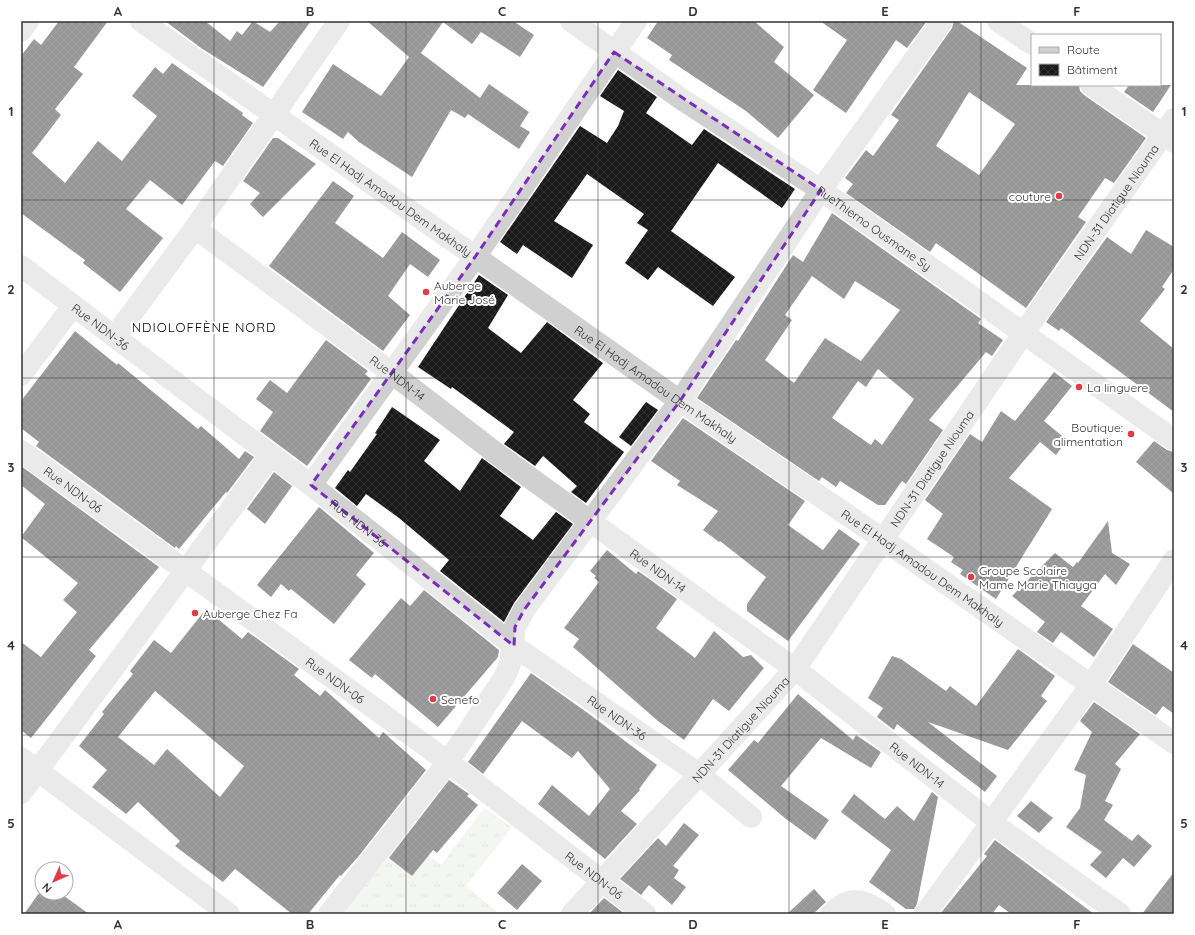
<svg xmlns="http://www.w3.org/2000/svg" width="1195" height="935" viewBox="0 0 1195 935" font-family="Quicksand,sans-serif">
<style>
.grass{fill:url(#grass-tufts)}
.building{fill:url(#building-cross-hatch);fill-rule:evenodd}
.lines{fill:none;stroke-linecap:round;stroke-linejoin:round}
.minor{stroke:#d0d0d0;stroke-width:22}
.marked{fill:none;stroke:#7b2cbf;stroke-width:3;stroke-dasharray:8 5;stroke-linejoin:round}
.grid{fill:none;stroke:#333;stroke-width:1;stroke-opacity:0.55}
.poi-dot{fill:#e63946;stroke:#fff;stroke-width:1.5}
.labels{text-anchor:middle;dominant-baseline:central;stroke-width:4;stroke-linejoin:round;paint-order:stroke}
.poi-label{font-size:12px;fill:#333;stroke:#fff;text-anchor:start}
.street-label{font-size:12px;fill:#333;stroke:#fff}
.neighbourhood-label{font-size:13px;letter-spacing:1px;fill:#000;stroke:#fff}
.neatline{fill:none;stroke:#333;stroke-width:1.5}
.grid-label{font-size:13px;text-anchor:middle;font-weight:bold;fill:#333}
</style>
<defs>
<pattern id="grass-tufts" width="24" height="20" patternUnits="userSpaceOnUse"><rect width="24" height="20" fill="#e6ecdf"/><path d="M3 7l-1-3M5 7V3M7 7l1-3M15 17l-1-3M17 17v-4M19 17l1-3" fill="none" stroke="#c6cbc0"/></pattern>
<pattern id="building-cross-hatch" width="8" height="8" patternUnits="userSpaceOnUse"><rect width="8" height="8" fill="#1a1a1a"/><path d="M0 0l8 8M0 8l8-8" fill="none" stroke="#333"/></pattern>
</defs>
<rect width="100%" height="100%" fill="#fff"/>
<!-- grass -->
<polygon class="grass" points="484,808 512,827 466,886 500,914 337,914 401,834 441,865"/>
<!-- building -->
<g class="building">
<polygon points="59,21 108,21 74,67 83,74 55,109 61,115 32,153 65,183 98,141 122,161 157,116 132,96 155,67 163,74 172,63 243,113 242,115 253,123 223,166 215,161 182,205 150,180 126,209 163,238 120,292 83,263 85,260 21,213 21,56 34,39 41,45"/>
<polygon points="165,21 205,21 230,41 237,31 242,35 253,21 270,32 280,21 311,21 263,87 201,48"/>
<polygon points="367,21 513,21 534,35 520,57 481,32 472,44 443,22 421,53 480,98 489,84 529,112 520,126 530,132 519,149 468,114 465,118 451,110 412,177 359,142 348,132 343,139 302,112 333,64 381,96 409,57"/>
<polygon points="658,21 754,21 784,47 774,62 814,95 778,138 746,111 669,60 672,55 647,38"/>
<polygon points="820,21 927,21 907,48 896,40 846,113 813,90 847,40"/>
<path d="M954,21H957L1027,68L1016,85H1079L1080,91L1084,95L1146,138L1114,183L1105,178L1078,217L1086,222L1026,308L936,243L930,252L846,193L853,184L845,178L866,150L873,156L899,120L891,115L952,28ZM969,92L1015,124L979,175L936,146Z"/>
<polygon points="618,70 657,97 646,113 692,145 704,129 795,189 782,208 718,163 671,231 735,277 713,306 658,267 648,280 625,263 648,230 637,223 644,214 587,174 554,221 593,245 572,278 523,245 517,254 500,242 580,126 607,143 618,126 624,111 600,96"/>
<polygon points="1129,85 1171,85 1153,112 1124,92"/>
<polygon points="273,138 278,138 316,164 263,217 250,204 260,193 243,181"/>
<polygon points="333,181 354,196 335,223 383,258 402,232 440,260 428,277 410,264 388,296 410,315 383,351 269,266"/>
<path d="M832,213L981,319L978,323L1003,340L992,356L986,352L929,420L943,430L906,484L902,481L885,505H878L840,481L836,487L822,477L819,481L697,398L736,340L738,341L793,255L803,262ZM812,276L844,299L855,281L900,310L861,361L825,338L794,383L765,360L792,320L785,315ZM878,369L914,399L882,445L875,439L871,445L832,418L858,381L866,387Z"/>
<polygon points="1146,230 1174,247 1174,269 1162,287 1165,289 1140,321 1174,349 1174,412 1061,328 1059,331 1046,322 1107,237 1131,254"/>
<polygon points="479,275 508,295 488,328 521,353 547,322 603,363 573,400 590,414 584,422 624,452 586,503 571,492 577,486 543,456 535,466 504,444 514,432 452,387 451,389 418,367"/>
<polygon points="75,331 117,365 118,363 198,429 201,426 239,459 245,451 254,457 227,493 226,492 179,549 176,546 175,548 36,446 39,442 21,428 21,401"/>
<polygon points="326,340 368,371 365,374 371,379 307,466 260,431 273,412 256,399 270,380 287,393"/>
<polygon points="1054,372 1072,386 1044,421 1067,440 1056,455 1040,442 1009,478 1052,509 996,599 960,574 963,570 951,562 954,557 927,539 943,514 925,500 970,434 982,442 1001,411 1015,421"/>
<polygon points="646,402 658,410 631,446 619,437"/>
<polygon points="392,407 440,440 424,461 460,491 482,458 521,487 500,516 533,540 556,512 573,524 514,603 504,622 440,571 449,560 399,518 366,494 357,506 335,488 348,470 350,472 377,434 375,433"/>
<polygon points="683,418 805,501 788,525 823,550 839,529 860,544 788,641 747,611 747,604 766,577 720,541 719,542 703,530 718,511 677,485 680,481 651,461"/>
<polygon points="1154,441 1167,450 1174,452 1174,494 1136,462"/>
<polygon points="21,466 159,567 89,650 96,656 31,738 21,730 21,642 41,657 77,612 63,600 78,583 21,537 45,504 21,485"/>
<polygon points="274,472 292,486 265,524 247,509"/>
<polygon points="319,507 374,553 356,575 366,584 334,624 291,589 289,591 281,584 271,597 257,585"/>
<polygon points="1108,521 1112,553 1130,564 1116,585 1105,574 1081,606 1113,629 1094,657 1061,632 1053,643 1037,632 1045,622 1012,596 1055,553 1073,567 1077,562 1078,563"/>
<polygon points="607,550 636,574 638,571 677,599 656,628 695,658 714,631 743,657 751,655 764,668 729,711 713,699 684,740 658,721 573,647 579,639 564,628 599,582 594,578 596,576 590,571"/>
<polygon points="424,590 499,650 498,657 438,727 375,674 372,678 349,660 401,598 410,606"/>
<path d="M206,609L242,639L248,632L299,669L294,675L320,696L325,690L379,738L383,732L426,770L358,857L341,876L340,875L308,914H292L235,869L223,882L175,846L180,841L138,802L126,814L92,787L107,770L79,746L104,714L102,712L133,674L130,671L154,640L171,653ZM155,691L244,766L220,797L167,749L154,765L118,737Z"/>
<polygon points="1133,644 1174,673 1174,714 1163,706 1156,715 1108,682"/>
<polygon points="1018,649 1055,676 1041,696 1047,701 1008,750 928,722 997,776 985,792 897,724 894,730 877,717 883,708 868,698 892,656 901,659 946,691 950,686 976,706"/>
<polygon points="531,673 585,711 657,765 639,789 640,790 621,811 637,824 605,859 538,804 552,785 589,816 610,789 578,751 572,758 522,721 483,774 468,762"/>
<polygon points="798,694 853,740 856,735 881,752 871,768 821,738 781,786 829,820 815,840 786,819 728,770 754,740 758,743"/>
<polygon points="1094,702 1140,734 1115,764 1121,769 1105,801 1113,805 1104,820 1132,841 1138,834 1152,846 1134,867 1123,858 1106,878 1090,865 1102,852 1066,827 1080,808 1086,775 1074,770 1092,732 1080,721"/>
<polygon points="449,780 469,794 467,796 478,805 437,853 433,850 412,876 389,858"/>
<polygon points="932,792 938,797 917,904 914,909 906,909 869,882 891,850 841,812 854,794 885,819 897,806 914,821"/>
<polygon points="1031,801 1053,818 1039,833 1017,816"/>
<polygon points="684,823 699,835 673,866 679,870 674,878 686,887 672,905 649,885 641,895 620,879 658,838 666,846"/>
<polygon points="995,840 1018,857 1094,914 1011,914 999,905 992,914 940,914 987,856 984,854"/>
<polygon points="522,864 542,881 517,910 497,893"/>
<polygon points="1174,872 1174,914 1142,914"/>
<polygon points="814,889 826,902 813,914 787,914"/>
<polygon points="39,893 60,893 89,914 24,914"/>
<polygon points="604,898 625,914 589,914"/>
</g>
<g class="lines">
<!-- minor -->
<g class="minor">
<path id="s1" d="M141,21L680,401L884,540L1174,743"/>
<path id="s2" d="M571,21L680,98L821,190L1174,440"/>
<polyline points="998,21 1032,44"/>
<polyline points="21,31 28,21"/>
<polyline points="1091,85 1174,142"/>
<path id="s3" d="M195,228L392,373L497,454L795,669L992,823L1120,914"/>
<path id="s4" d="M21,266L311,485L514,646L699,774L751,817"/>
<polyline points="115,336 195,228 339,21"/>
<polyline points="21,375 73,306"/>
<path id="s5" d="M21,451L448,762L645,914"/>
<polyline points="311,485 475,257 636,21"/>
<polyline points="21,758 229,914"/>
<polyline points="21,793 271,455"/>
<polyline points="329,914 448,762 504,678 510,664 515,627 524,610 680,401 821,190 942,21"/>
<path id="s6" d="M572,914L795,669L1023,334L1174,119"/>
<path d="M831,914C850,895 863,899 885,914"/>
<polyline points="925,914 1091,685 1174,560"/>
</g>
</g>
<!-- marked area -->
<path d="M0 0H1195V935H0ZM614,52L821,190L680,401L524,610L515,627L514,646L311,485L475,257Z" fill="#fff" fill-opacity=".55" fill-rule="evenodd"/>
<path class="marked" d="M614,52L821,190L680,401L524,610L515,627L514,646L311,485L475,257Z"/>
<!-- grid -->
<path class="grid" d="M214,21V914M406,21V914M598,21V914M789,21V914M981,21V914M21,200H1174M21,378H1174M21,557H1174M21,735H1174"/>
<!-- markers -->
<g class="poi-dot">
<circle cx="1059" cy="196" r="4"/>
<circle cx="426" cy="292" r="4"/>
<circle cx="1079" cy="387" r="4"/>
<circle cx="1131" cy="434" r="4"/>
<circle cx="971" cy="577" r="4"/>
<circle cx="195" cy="613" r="4"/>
<circle cx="433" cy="699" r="4"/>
</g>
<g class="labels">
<!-- poi labels -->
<g class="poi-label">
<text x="1051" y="196" text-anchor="end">couture</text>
<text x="434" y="285">Auberge<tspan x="434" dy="14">Marie José</tspan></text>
<text x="1087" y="387">La linguere</text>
<text x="1123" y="427" text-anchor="end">Boutique:<tspan x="1123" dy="14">alimentation</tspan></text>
<text x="979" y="570">Groupe Scolaire<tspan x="979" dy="14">Mame Marie Thiayga</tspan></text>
<text x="203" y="613">Auberge Chez Fa</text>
<text x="441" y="699">Senefo</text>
</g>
<!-- street labels -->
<g class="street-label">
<text stroke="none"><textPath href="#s1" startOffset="306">Rue El Hadj Amadou Dem Makhaly</textPath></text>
<text stroke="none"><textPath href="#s6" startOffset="898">NDN-31 Diatigue Niouma</textPath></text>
<text stroke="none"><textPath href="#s2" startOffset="367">RueThierno Ousmane Sy</textPath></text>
<text stroke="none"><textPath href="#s4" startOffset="100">Rue NDN-36</textPath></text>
<text stroke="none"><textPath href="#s3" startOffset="252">Rue NDN-14</textPath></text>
<text stroke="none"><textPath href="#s1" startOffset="630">Rue El Hadj Amadou Dem Makhaly</textPath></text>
<text stroke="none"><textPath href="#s6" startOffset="574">NDN-31 Diatigue Niouma</textPath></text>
<text stroke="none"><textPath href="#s5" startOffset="65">Rue NDN-06</textPath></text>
<text stroke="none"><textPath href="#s4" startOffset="424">Rue NDN-36</textPath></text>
<text stroke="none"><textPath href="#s1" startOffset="954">Rue El Hadj Amadou Dem Makhaly</textPath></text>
<text stroke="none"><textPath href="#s3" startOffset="576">Rue NDN-14</textPath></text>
<text stroke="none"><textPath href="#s5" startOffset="389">Rue NDN-06</textPath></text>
<text stroke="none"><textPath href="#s4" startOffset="748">Rue NDN-36</textPath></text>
<text stroke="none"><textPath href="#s6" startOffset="250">NDN-31 Diatigue Niouma</textPath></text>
<text stroke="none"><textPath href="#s3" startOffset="900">Rue NDN-14</textPath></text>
<text stroke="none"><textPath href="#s5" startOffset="713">Rue NDN-06</textPath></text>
</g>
<!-- neighbourhood labels -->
<g class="neighbourhood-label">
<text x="204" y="327">NDIOLOFFÈNE NORD</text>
</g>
</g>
<!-- border -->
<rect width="1195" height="935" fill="none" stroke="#ffffff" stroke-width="44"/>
<!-- legend -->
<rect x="1031" y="34" width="130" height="52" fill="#ffffff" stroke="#adadad"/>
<rect x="1039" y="47" width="20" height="6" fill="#d0d0d0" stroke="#adadad"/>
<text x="1067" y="54" font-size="12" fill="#333333">Route</text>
<rect x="1039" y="64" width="20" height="12" fill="url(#building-cross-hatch)" stroke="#adadad"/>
<text x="1067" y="74" font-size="12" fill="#333333">Bâtiment</text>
<!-- north arrow -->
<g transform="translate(54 881) rotate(225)"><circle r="19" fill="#ffffff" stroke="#adadad"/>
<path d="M0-3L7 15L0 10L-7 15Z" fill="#e63946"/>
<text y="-6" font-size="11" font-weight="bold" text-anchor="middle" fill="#333333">N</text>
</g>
<rect x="22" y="22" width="1151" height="891" class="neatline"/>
<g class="grid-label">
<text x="118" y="16">A</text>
<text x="310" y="16">B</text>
<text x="502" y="16">C</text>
<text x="693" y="16">D</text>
<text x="885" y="16">E</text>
<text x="1077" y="16">F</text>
<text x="11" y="116">1</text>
<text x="1184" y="116">1</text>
<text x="11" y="294">2</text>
<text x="1184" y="294">2</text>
<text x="11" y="472">3</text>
<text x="1184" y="472">3</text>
<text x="11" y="650">4</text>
<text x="1184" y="650">4</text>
<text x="11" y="828">5</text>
<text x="1184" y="828">5</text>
<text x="118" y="929">A</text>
<text x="310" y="929">B</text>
<text x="502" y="929">C</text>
<text x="693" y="929">D</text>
<text x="885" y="929">E</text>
<text x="1077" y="929">F</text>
</g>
</svg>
